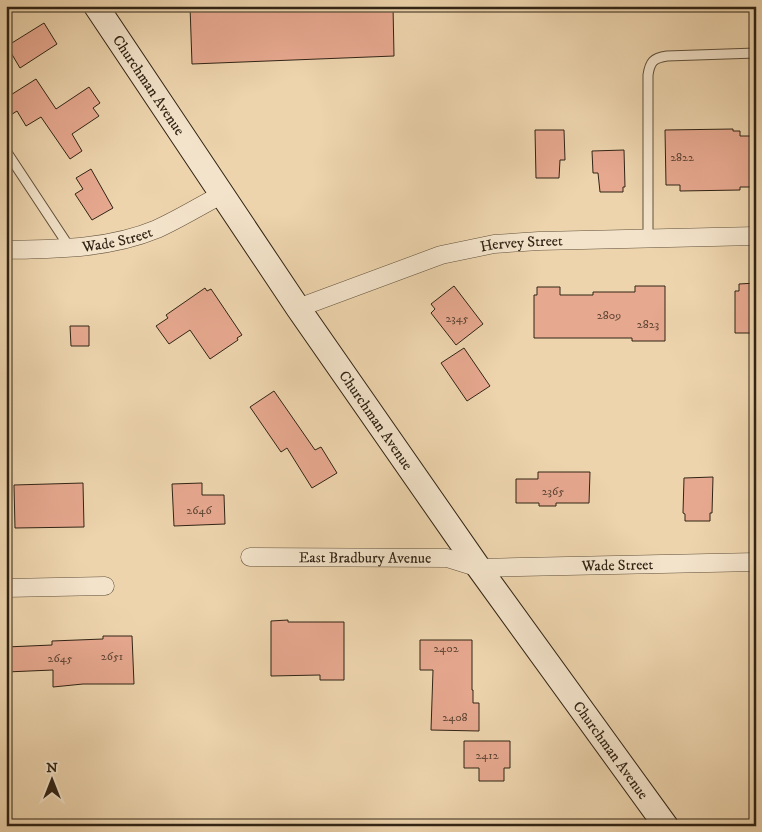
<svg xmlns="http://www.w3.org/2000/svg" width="762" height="832" viewBox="0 0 762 832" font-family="'IM FELL DW Pica',serif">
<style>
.building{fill:#e6a88f;stroke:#312415}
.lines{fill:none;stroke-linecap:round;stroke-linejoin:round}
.service-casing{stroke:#60503b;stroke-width:11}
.minor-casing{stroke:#60503b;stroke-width:19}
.secondary-casing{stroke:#312415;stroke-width:26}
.service{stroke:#f3e3ca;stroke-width:9}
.minor{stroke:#f3e3ca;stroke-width:18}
.secondary{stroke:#f3e3ca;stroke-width:24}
.labels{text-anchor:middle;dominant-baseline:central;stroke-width:5;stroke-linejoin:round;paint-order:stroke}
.number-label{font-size:12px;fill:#5e4534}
.street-label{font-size:15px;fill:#312415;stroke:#f3e3ca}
</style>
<rect width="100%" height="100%" fill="#edd4ad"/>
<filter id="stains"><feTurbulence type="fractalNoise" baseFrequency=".004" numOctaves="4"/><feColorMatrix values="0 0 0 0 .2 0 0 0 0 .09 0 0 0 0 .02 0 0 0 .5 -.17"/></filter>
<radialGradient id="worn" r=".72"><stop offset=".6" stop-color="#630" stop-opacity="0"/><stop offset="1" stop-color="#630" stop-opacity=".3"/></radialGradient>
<!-- building -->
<g class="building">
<polygon points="190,6 393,6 394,56 192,64"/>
<polygon points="44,23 57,44 20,68 7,46"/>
<polygon points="36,79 56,109 89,87 100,103 93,108 99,116 72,134 82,151 70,159 41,117 26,126 17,111 6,118 6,98"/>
<polygon points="733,129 733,131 740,131 740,136 756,136 756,187 740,187 740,190 680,191 680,185 666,185 665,130"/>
<polygon points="535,130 564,130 565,160 560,160 559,178 536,178"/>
<polygon points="624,150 625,187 623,187 623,192 600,192 598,173 593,173 592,151"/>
<polygon points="91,169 113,208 92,220 75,194 83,189 76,178"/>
<polygon points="756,283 756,333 735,333 735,291 739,291 739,284"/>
<polygon points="454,286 483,324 456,345 431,313 435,309 431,304"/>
<polygon points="635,286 665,286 665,341 632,341 632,338 534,338 534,295 537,295 537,287 560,287 560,295 593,295 593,292 635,292"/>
<polygon points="205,288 207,291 211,289 242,335 237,338 238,340 210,359 190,330 169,344 156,326 168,318 166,315"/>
<polygon points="70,326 89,326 89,346 71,346"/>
<polygon points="464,348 490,386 467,401 441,363"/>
<polygon points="274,391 315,450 321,447 337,473 312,488 287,448 281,452 250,407"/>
<polygon points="538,472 590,472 589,503 556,503 556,506 539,506 539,503 516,503 516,479 538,479"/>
<polygon points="713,477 712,513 710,513 710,521 685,521 685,514 683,513 684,478"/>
<polygon points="83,483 84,527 15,528 14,485"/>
<polygon points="202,483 202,495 224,495 225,524 174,526 172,484"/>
<polygon points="288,620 288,622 344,622 344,680 320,680 320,675 271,676 271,621"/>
<polygon points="103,636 132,636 134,684 83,684 53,687 53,670 6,672 6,647 52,645 52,641 103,639"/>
<polygon points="420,640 472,640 472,690 473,690 473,703 479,703 479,731 431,730 433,670 420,670"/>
<polygon points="464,741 510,741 510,768 504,768 504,781 479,781 479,768 464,768"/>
</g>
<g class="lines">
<defs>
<g id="service">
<polyline points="6,151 70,248"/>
<path d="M648,237V75C650,62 653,58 667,56L756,53"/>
</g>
<g id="minor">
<path id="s1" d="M6,250C57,249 109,249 157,229C179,219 200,206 221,195"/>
<path id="s2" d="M298,308L441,255L494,244L539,241L756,236"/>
<path id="s3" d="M250,557L447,558L479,568L756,562"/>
<polyline points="6,588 105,586"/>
</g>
<g id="secondary">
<path id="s4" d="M96,6L298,308L479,568L666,826"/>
</g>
</defs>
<!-- service casing -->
<use href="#service" class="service-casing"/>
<!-- minor casing -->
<use href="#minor" class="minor-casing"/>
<!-- secondary casing -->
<use href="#secondary" class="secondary-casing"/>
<!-- service -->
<use href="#service" class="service"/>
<!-- minor -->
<use href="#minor" class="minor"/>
<!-- secondary -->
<use href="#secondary" class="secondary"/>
</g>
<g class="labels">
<!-- number labels -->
<g class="number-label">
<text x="682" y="157">2822</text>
<text x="609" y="315">2809</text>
<text x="457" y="318">2345</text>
<text x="648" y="324">2823</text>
<text x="553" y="491">2365</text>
<text x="199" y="510">2646</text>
<text x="446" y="648">2402</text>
<text x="112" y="656">2651</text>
<text x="60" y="658">2645</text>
<text x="455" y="717">2408</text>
<text x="487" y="755">2412</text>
</g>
<!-- street labels -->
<g class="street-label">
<text stroke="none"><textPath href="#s4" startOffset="95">Churchman Avenue</textPath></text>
<text stroke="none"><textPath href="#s1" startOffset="112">Wade Street</textPath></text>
<text stroke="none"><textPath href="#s2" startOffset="234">Hervey Street</textPath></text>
<text stroke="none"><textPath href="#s4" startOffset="500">Churchman Avenue</textPath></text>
<text stroke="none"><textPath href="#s3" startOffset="115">East Bradbury Avenue</textPath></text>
<text stroke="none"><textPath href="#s3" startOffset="369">Wade Street</textPath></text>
<text stroke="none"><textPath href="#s4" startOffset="905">Churchman Avenue</textPath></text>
</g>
</g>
<!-- margin -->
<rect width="762" height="832" fill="none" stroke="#edd4ad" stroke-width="25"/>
<rect x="8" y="8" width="747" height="817" fill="none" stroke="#312415" stroke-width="2.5"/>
<rect x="12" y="12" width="737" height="807" fill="none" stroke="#312415"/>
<!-- north arrow -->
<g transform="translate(52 780)" stroke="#f3e3ca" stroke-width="4" paint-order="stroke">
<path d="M0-4L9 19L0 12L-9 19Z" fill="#312415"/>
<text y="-8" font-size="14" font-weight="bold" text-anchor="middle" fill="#312415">N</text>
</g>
<rect width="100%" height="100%" filter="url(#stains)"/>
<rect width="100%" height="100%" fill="url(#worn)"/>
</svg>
